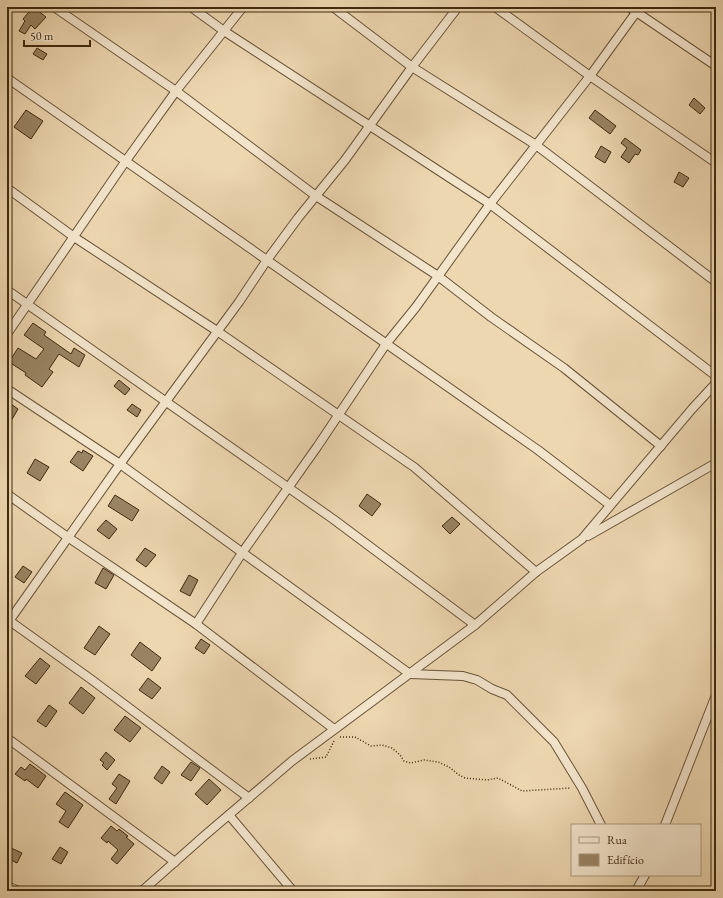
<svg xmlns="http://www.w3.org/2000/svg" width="723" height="898" viewBox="0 0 723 898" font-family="'EB Garamond',serif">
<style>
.building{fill:#998463;stroke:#3d2a0e}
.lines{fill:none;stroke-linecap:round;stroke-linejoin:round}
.minor-casing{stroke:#695537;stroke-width:10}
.path{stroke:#3d2a0e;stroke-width:1.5;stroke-dasharray:1 2;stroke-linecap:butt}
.minor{stroke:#f3e5cc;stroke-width:8}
</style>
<rect width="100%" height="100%" fill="#edd7b1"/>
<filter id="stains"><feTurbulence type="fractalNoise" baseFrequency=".005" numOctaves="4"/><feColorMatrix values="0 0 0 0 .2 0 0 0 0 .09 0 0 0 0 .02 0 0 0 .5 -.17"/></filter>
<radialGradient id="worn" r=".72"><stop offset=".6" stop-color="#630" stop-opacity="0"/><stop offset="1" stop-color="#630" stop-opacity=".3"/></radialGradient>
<!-- building -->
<g class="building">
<polygon points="33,7 46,17 35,29 31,25 25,34 19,31 25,21 23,19"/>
<polygon points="37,48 47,54 43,60 33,54"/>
<polygon points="694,98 705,108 700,114 689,105"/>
<polygon points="26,110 43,121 31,139 14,127"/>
<polygon points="595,110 616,126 610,134 589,118"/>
<polygon points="625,138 641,150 638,155 635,154 629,163 621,157 627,148 621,143"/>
<polygon points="601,146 611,152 605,163 595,157"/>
<polygon points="679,172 689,178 683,187 674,182"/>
<polygon points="33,323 46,332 44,335 71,354 74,348 85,355 79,367 59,354 49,369 53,372 42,387 25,375 26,373 9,362 18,348 36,359 44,349 24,335"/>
<polygon points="119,380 130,389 125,395 114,386"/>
<polygon points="11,404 18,409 7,428 7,410"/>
<polygon points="132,404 141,410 137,417 127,410"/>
<polygon points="83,450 93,456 83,471 70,462 78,451 82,453"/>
<polygon points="35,459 49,467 40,481 27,473"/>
<polygon points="367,494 381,504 372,516 359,506"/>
<polygon points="115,495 139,510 132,521 108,506"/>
<polygon points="452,517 460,524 450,534 442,526"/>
<polygon points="106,520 117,529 109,539 97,530"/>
<polygon points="145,548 156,555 146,567 136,560"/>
<polygon points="23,566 32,572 24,583 15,577"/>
<polygon points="103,568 114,575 106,589 95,583"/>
<polygon points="189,575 198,580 190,596 180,591"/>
<polygon points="99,626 110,634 95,655 84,648"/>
<polygon points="201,639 210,645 204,654 195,648"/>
<polygon points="140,642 161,658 152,671 131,655"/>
<polygon points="40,658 50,666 36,684 25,676"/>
<polygon points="148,678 161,688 152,699 139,690"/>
<polygon points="81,687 95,698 83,714 69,703"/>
<polygon points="49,705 57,711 46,727 37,721"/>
<polygon points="125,716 141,728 130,742 114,730"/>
<polygon points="106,752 115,760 107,770 102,765 104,763 100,760"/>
<polygon points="191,762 200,768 191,781 181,775"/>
<polygon points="30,764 46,776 38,788 26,779 25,781 15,774 21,767 25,770"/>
<polygon points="162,766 170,772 162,784 154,778"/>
<polygon points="119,774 130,781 116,804 109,799 117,788 112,784"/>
<polygon points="209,779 221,790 207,805 195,794"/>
<polygon points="65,792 83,805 68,828 59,822 66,811 56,804"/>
<polygon points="111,826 117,831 119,829 128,836 126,837 134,844 117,864 111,859 118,850 108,841 107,843 101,838"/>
<polygon points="9,847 22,853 17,863 7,858 7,852"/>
<polygon points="60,847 68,852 61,864 52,859"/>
</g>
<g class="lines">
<defs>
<g id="minor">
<polyline points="54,7 176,91 316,196 438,276 491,317 564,368 661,446"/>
<polyline points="191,7 224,31 490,204 716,376"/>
<polyline points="333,7 412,67 536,145 716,282"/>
<polyline points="495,7 590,76 716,163"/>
<polyline points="629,7 716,66"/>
<polyline points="7,78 538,450 610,505"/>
<polyline points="7,188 74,237 217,331 414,467 536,572"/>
<polyline points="7,290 333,519 475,625"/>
<polyline points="7,334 125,162 176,91 243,7"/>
<polyline points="7,389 120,464 410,674 463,676 477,680 492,689 507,695 554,742 582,788 601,825"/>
<polyline points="7,494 69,538 196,624 334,729"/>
<polyline points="588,536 716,463"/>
<polyline points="7,619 92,680 249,798"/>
<polyline points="7,624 120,464 239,302 267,260 298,218 345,160 412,67 458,7"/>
<polyline points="196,624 242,553 317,447 386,344 416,307 490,204 590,76 640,7"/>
<polyline points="7,738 175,862"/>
<polyline points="229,815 293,891"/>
<polyline points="665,825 716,695"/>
<polyline points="7,886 19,891"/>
<polyline points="142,891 204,836 292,761 475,625 536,572 582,539 692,409 716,383"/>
<polyline points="636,891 645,875"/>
</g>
</defs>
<!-- minor casing -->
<use href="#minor" class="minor-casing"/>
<!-- path -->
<g class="path">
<polyline points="340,737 355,737 371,746 382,745 392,748 400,755 404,761 411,763 424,760 438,762 449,767 459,775 465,778 487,780 498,778 522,791 571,788"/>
<polyline points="310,759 326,757 334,741"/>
</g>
<!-- minor -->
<use href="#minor" class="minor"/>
</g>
<!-- margin -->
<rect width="723" height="898" fill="none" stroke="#edd7b1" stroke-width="24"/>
<rect x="8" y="8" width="707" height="882" fill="none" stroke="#3d2a0e" stroke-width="2"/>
<rect x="12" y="12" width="699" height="874" fill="none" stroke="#3d2a0e"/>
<!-- legend -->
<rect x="571" y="824" width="130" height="52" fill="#f3e5cc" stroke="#aa9a80"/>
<rect x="579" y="837" width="20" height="6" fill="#f3e5cc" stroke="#aa9a80"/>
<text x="607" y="844" font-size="12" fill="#3d2a0e">Rua</text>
<rect x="579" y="854" width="20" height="12" fill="#998463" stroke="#aa9a80"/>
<text x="607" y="864" font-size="12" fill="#3d2a0e">Edifício</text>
<!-- scale -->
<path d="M24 40v6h66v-6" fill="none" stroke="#3d2a0e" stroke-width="2"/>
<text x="30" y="40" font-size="12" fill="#3d2a0e" stroke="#f3e5cc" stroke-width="3" paint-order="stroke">50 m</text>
<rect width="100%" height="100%" filter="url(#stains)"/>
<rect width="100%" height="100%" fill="url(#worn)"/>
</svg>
